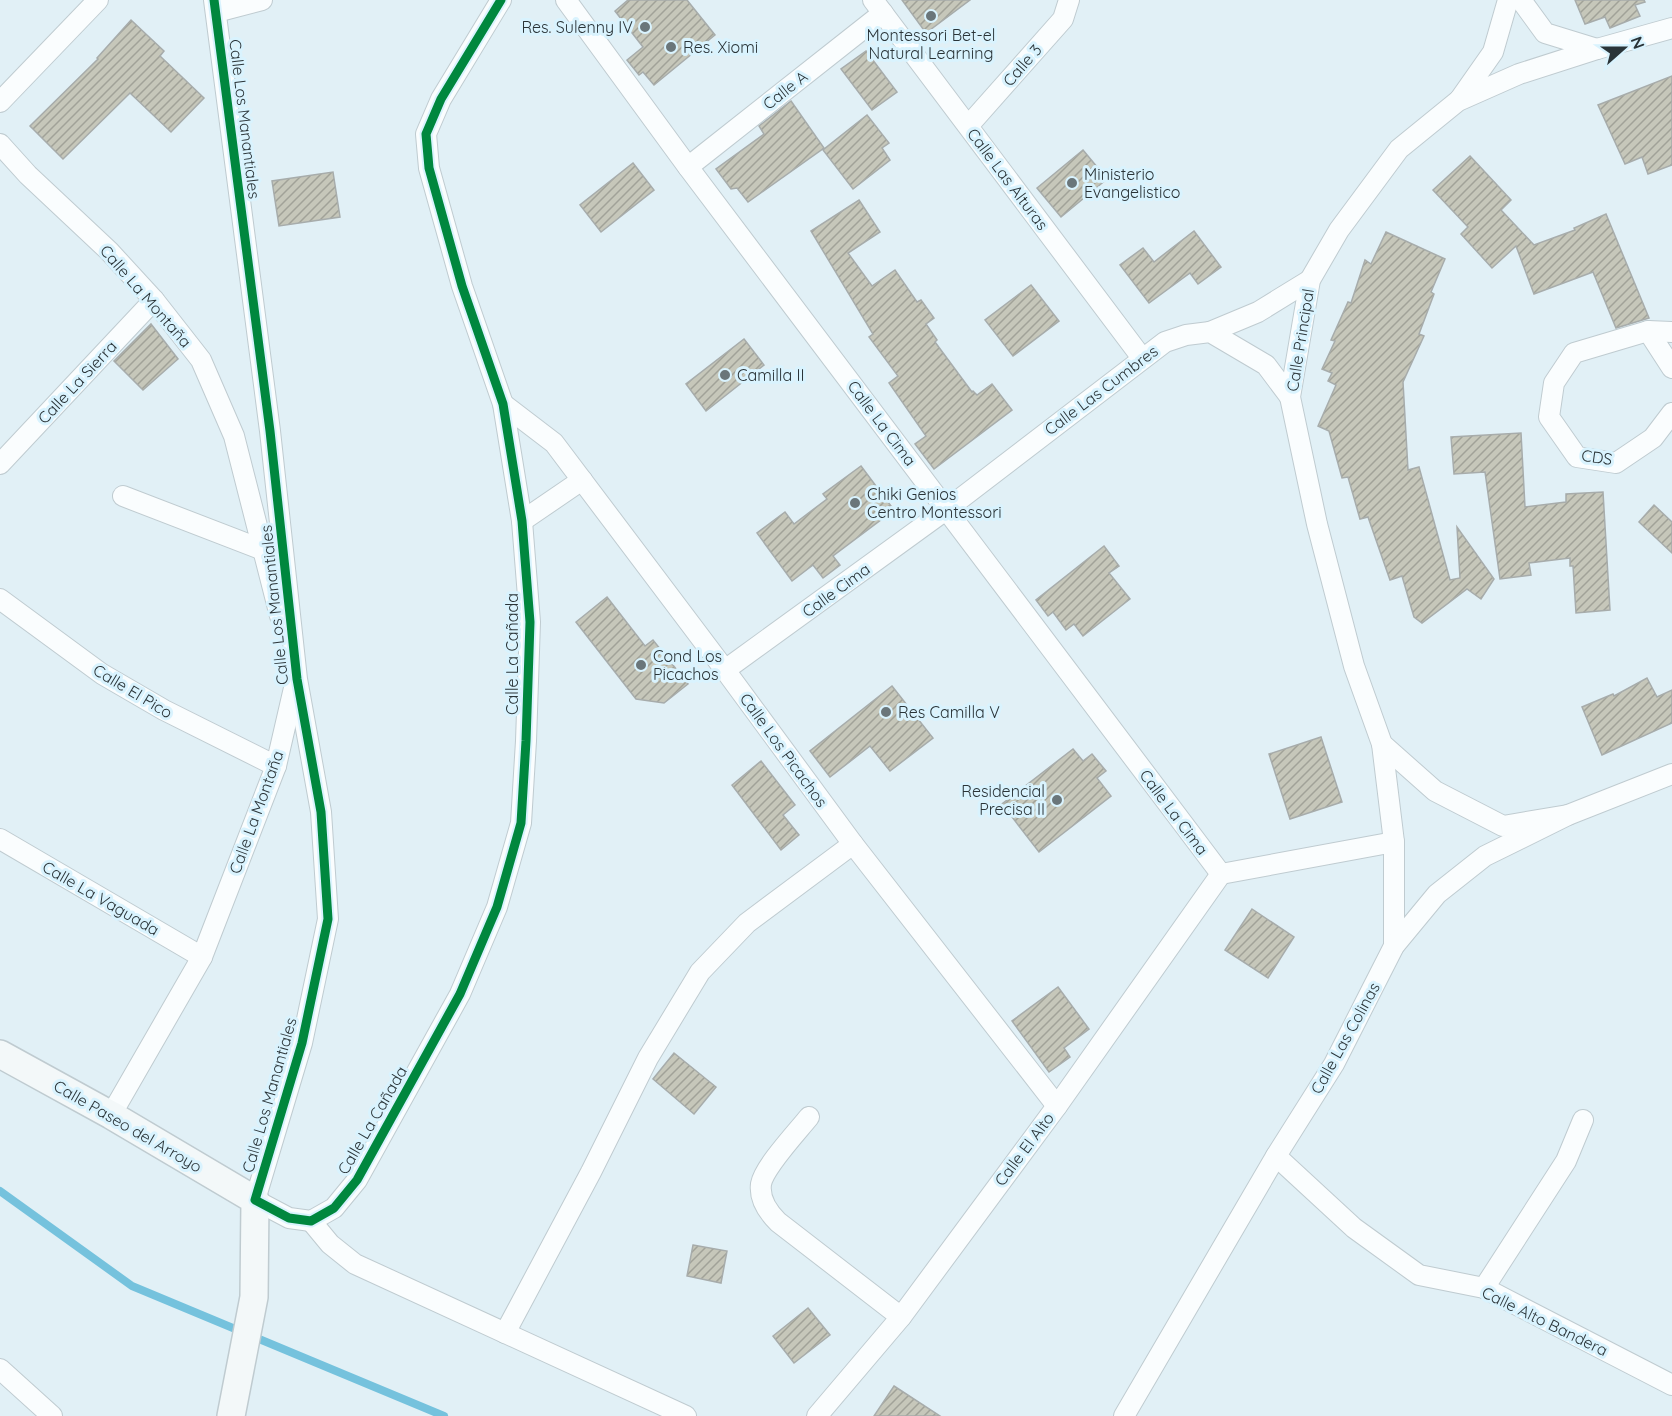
<svg xmlns="http://www.w3.org/2000/svg" width="1672" height="1416" viewBox="0 0 1672 1416" font-family="Quicksand,sans-serif">
<style>
.lines{fill:none;stroke-linecap:round;stroke-linejoin:round}
.stream{stroke:#75c2dd;stroke-width:8}
.building{fill:url(#building-hatch);stroke:#a7acab;stroke-width:1.5}
.minor-casing{stroke:#bfcbd0;stroke-width:22}
.secondary-casing{stroke:#bfcbd0;stroke-width:30}
.minor{stroke:#fafdfe;stroke-width:20}
.secondary{stroke:#f3f8f9;stroke-width:27}
.cycleway-casing{stroke:#d9f3fe;stroke-width:13}
.cycleway{stroke:#00873e;stroke-width:9}
.poi-dot{fill:#6a767a;stroke:#d9f3fe;stroke-width:2}
.labels{text-anchor:middle;dominant-baseline:central;stroke-width:6;stroke-linejoin:round;paint-order:stroke}
.poi-label{font-size:16px;fill:#2a3438;stroke:#d9f3fe;text-anchor:start}
.street-label{font-size:16px;fill:#2a3438;stroke:#d9f3fe}
</style>
<defs>
<pattern id="building-hatch" width="6" height="6" patternUnits="userSpaceOnUse" patternTransform="scale(1.5)"><rect width="6" height="6" fill="#c6c7ba"/><path d="M-1 1l2-2M0 6l6-6M5 7l2-2" fill="none" stroke="#a1a298"/></pattern>
</defs>
<rect width="100%" height="100%" fill="#e1f0f6"/>
<g class="lines">
<!-- stream -->
<polyline class="stream" points="0,1191 132,1286 444,1416"/>
</g>
<!-- building -->
<g class="building">
<polygon points="628,0 687,0 715,35 654,85 643,72 639,75 627,60 643,47 615,11"/>
<polygon points="902,0 970,0 926,33"/>
<polygon points="1575,0 1644,0 1645,2 1635,5 1640,16 1610,28 1605,17 1585,24"/>
<polygon points="131,20 164,51 160,56 204,98 171,132 130,93 63,159 30,126 98,59 97,58"/>
<polygon points="866,51 897,92 872,110 841,69"/>
<polygon points="1672,76 1672,165 1648,174 1642,157 1625,164 1598,105"/>
<polygon points="791,101 824,148 748,202 737,188 731,189 716,169 764,134 759,126"/>
<polygon points="867,115 889,143 882,148 890,160 853,189 823,150"/>
<polygon points="1083,150 1107,179 1061,217 1037,188"/>
<polygon points="1470,156 1511,200 1501,210 1534,245 1575,230 1574,228 1606,214 1649,318 1616,328 1593,272 1534,294 1516,246 1492,268 1461,234 1468,227 1433,190"/>
<polygon points="633,163 654,190 601,232 580,205"/>
<polygon points="333,172 340,217 279,226 272,181"/>
<polygon points="859,200 880,232 848,253 872,286 895,270 917,302 921,300 934,318 926,324 937,340 935,342 972,392 973,391 977,395 992,384 1012,410 934,469 915,444 926,436 889,383 898,376 869,337 873,334 811,231"/>
<polygon points="1194,231 1221,267 1198,284 1190,273 1149,303 1120,265 1143,248 1154,262"/>
<polygon points="1386,232 1445,259 1431,292 1434,294 1419,334 1424,336 1403,382 1408,470 1419,467 1450,580 1460,578 1457,527 1494,579 1481,599 1467,589 1422,623 1414,617 1402,576 1390,580 1368,517 1360,519 1348,477 1342,478 1329,431 1318,426 1336,385 1328,381 1332,373 1322,369 1335,341 1331,340 1348,302 1351,303 1365,260 1371,264"/>
<polygon points="1031,285 1059,321 1013,356 985,320"/>
<polygon points="151,324 178,359 143,390 114,361"/>
<polygon points="744,339 764,365 706,411 686,384"/>
<polygon points="1521,433 1525,507 1566,502 1566,494 1603,492 1610,610 1576,613 1573,566 1570,566 1570,558 1529,563 1531,575 1500,579 1485,472 1454,474 1451,437"/>
<polygon points="861,466 894,510 833,556 840,565 823,578 813,565 792,581 757,533 785,512 794,524 827,499 823,494"/>
<polygon points="1654,505 1672,522 1672,553 1639,522"/>
<polygon points="1104,546 1119,566 1109,573 1130,599 1083,636 1074,624 1066,630 1053,612 1048,616 1036,600"/>
<polygon points="607,597 645,646 653,640 688,684 664,703 636,699 576,622"/>
<polygon points="1647,678 1657,697 1672,690 1672,723 1602,755 1582,707 1613,694 1614,696"/>
<polygon points="892,686 933,738 890,771 870,746 830,777 810,751"/>
<polygon points="1321,737 1342,802 1290,819 1269,754"/>
<polygon points="1073,749 1083,761 1092,754 1106,771 1097,778 1111,796 1039,852 1002,804"/>
<polygon points="761,761 795,805 783,815 799,835 781,850 732,785"/>
<polygon points="1252,909 1294,937 1268,978 1225,950"/>
<polygon points="1058,987 1089,1029 1064,1048 1070,1057 1049,1072 1012,1021"/>
<polygon points="674,1053 716,1087 694,1114 653,1079"/>
<polygon points="693,1245 727,1251 721,1283 687,1276"/>
<polygon points="808,1308 830,1335 794,1363 773,1336"/>
<polygon points="894,1386 940,1416 874,1416"/>
</g>
<g class="lines">
<defs>
<g id="minor">
<polyline points="214,0 270,431 297,679 321,812 328,919 302,1043 255,1200 289,1218 311,1221 334,1208 357,1180 460,994 497,907 521,823 526,741 530,622 522,521 503,404 462,286 429,168 426,134 441,99 501,0"/>
<polyline points="566,0 688,167 1221,874"/>
<polyline points="873,0 1142,358"/>
<polyline points="1521,0 1545,33 1597,49"/>
<polyline points="216,12 262,0"/>
<polyline points="1460,99 1493,52 1508,0"/>
<polyline points="0,102 98,0"/>
<polyline points="969,125 1063,19 1069,0"/>
<polyline points="0,144 28,175 109,251 154,300 201,360 234,436 280,616"/>
<polyline points="688,167 883,13"/>
<polyline points="1648,331 1672,368"/>
<polyline points="1210,332 1258,312 1310,280"/>
<polyline points="1672,332 1648,331 1574,353 1554,383 1549,417 1577,457 1616,463 1653,438 1672,413"/>
<polyline points="503,404 554,443 725,670 853,844 1057,1106"/>
<polyline points="0,464 154,300"/>
<polyline points="123,496 263,550"/>
<polyline points="522,521 582,480"/>
<polyline points="0,599 102,674 164,710 276,766"/>
<polyline points="725,670 947,509 1165,342 1186,335 1210,332 1266,365 1290,397"/>
<polyline points="1382,744 1394,842 1394,946"/>
<polyline points="1568,815 1503,826 1435,791 1382,744 1354,666 1317,524 1290,397 1310,280 1339,230 1399,149 1458,101 1519,74 1597,49 1672,28"/>
<polyline points="0,839 202,957"/>
<polyline points="1221,874 1394,842"/>
<polyline points="111,1115 202,957 276,766 294,688"/>
<path d="M809,1117C797,1132 764,1167 761,1184C759,1199 768,1212 778,1222L901,1317"/>
<polyline points="1276,1156 1354,1228 1419,1275 1484,1288 1672,1385"/>
<polyline points="311,1221 330,1244 355,1264 686,1416"/>
<polyline points="1484,1288 1566,1161 1583,1120"/>
<polyline points="505,1333 591,1172 648,1058 700,972 747,923 853,844"/>
<polyline points="0,1369 52,1416"/>
<polyline points="817,1416 901,1317 1057,1106 1221,874"/>
<polyline points="1124,1416 1276,1156 1334,1064 1394,946 1437,894 1485,856 1568,815 1672,774"/>
</g>
<polyline id="secondary" points="0,1054 111,1115 255,1200 254,1297 231,1416"/>
</defs>
<!-- minor casing -->
<use href="#minor" class="minor-casing"/>
<!-- secondary casing -->
<use href="#secondary" class="secondary-casing"/>
<!-- minor -->
<use href="#minor" class="minor"/>
<!-- secondary -->
<use href="#secondary" class="secondary"/>
<defs>
<polyline id="cycleway" points="214,0 270,431 297,679 321,812 328,919 302,1043 255,1200 289,1218 311,1221 334,1208 357,1180 460,994 497,907 521,823 526,741 530,622 522,521 503,404 462,286 429,168 426,134 441,99 501,0"/>
</defs>
<!-- cycleway casing -->
<use href="#cycleway" class="cycleway-casing"/>
<!-- cycleway -->
<use href="#cycleway" class="cycleway"/>
</g>
<!-- markers -->
<g class="poi-dot">
<circle cx="931" cy="16" r="6"/>
<circle cx="645" cy="27" r="6"/>
<circle cx="671" cy="47" r="6"/>
<circle cx="1072" cy="183" r="6"/>
<circle cx="725" cy="375" r="6"/>
<circle cx="855" cy="503" r="6"/>
<circle cx="641" cy="665" r="6"/>
<circle cx="886" cy="712" r="6"/>
<circle cx="1057" cy="800" r="6"/>
</g>
<g class="labels">
<!-- poi labels -->
<g class="poi-label">
<text x="633" y="27" text-anchor="end">Res. Sulenny IV</text>
<text x="931" y="35" text-anchor="middle">Montessori Bet-el<tspan x="931" dy="18">Natural Learning</tspan></text>
<text x="683" y="47">Res. Xiomi</text>
<text x="1084" y="174">Ministerio<tspan x="1084" dy="18">Evangelistico</tspan></text>
<text x="737" y="375">Camilla II</text>
<text x="867" y="494">Chiki Genios<tspan x="867" dy="18">Centro Montessori</tspan></text>
<text x="653" y="656">Cond Los<tspan x="653" dy="18">Picachos</tspan></text>
<text x="898" y="712">Res Camilla V</text>
<text x="1045" y="791" text-anchor="end">Residencial<tspan x="1045" dy="18">Precisa II</tspan></text>
</g>
<!-- street labels -->
<g class="street-label">
<text transform="translate(1022 65) rotate(-49)">Calle 3</text>
<text transform="translate(785 90) rotate(-38)">Calle A</text>
<text transform="translate(245 119) rotate(83)">Calle Los Manantiales</text>
<text transform="translate(1008 179) rotate(53)">Calle Las Alturas</text>
<text transform="translate(146 296) rotate(49)">Calle La Montaña</text>
<text transform="translate(1300 340) rotate(-81)">Calle Principal</text>
<text transform="translate(77 382) rotate(-47)">Calle La Sierra</text>
<text transform="translate(1101 390) rotate(-37)">Calle Las Cumbres</text>
<text transform="translate(882 423) rotate(53)">Calle La Cima</text>
<text transform="translate(1597 457) rotate(8)">CDS</text>
<text transform="translate(836 590) rotate(-36)">Calle Cima</text>
<text transform="translate(274 605) rotate(-96)">Calle Los Manantiales</text>
<text transform="translate(512 654) rotate(-90)">Calle La Cañada</text>
<text transform="translate(133 691) rotate(31)">Calle El Pico</text>
<text transform="translate(784 750) rotate(54)">Calle Los Picachos</text>
<text transform="translate(256 812) rotate(-70)">Calle La Montaña</text>
<text transform="translate(1174 812) rotate(53)">Calle La Cima</text>
<text transform="translate(101 898) rotate(30)">Calle La Vaguada</text>
<text transform="translate(1345 1038) rotate(-61)">Calle Las Colinas</text>
<text transform="translate(269 1095) rotate(-74)">Calle Los Manantiales</text>
<text transform="translate(372 1120) rotate(-60)">Calle La Cañada</text>
<text transform="translate(128 1126) rotate(30)">Calle Paseo del Arroyo</text>
<text transform="translate(1024 1149) rotate(-53)">Calle El Alto</text>
<text transform="translate(1545 1321) rotate(26)">Calle Alto Bandera</text>
</g>
</g>
<!-- north arrow -->
<g transform="translate(1624 48) rotate(69)" stroke="#d9f3fe" stroke-width="4.5" paint-order="stroke">
<path d="M0-4.5L10 22L0 15L-10 22Z" fill="#2a3438"/>
<text y="-9" font-size="16" font-weight="bold" text-anchor="middle" fill="#2a3438">N</text>
</g>
</svg>
